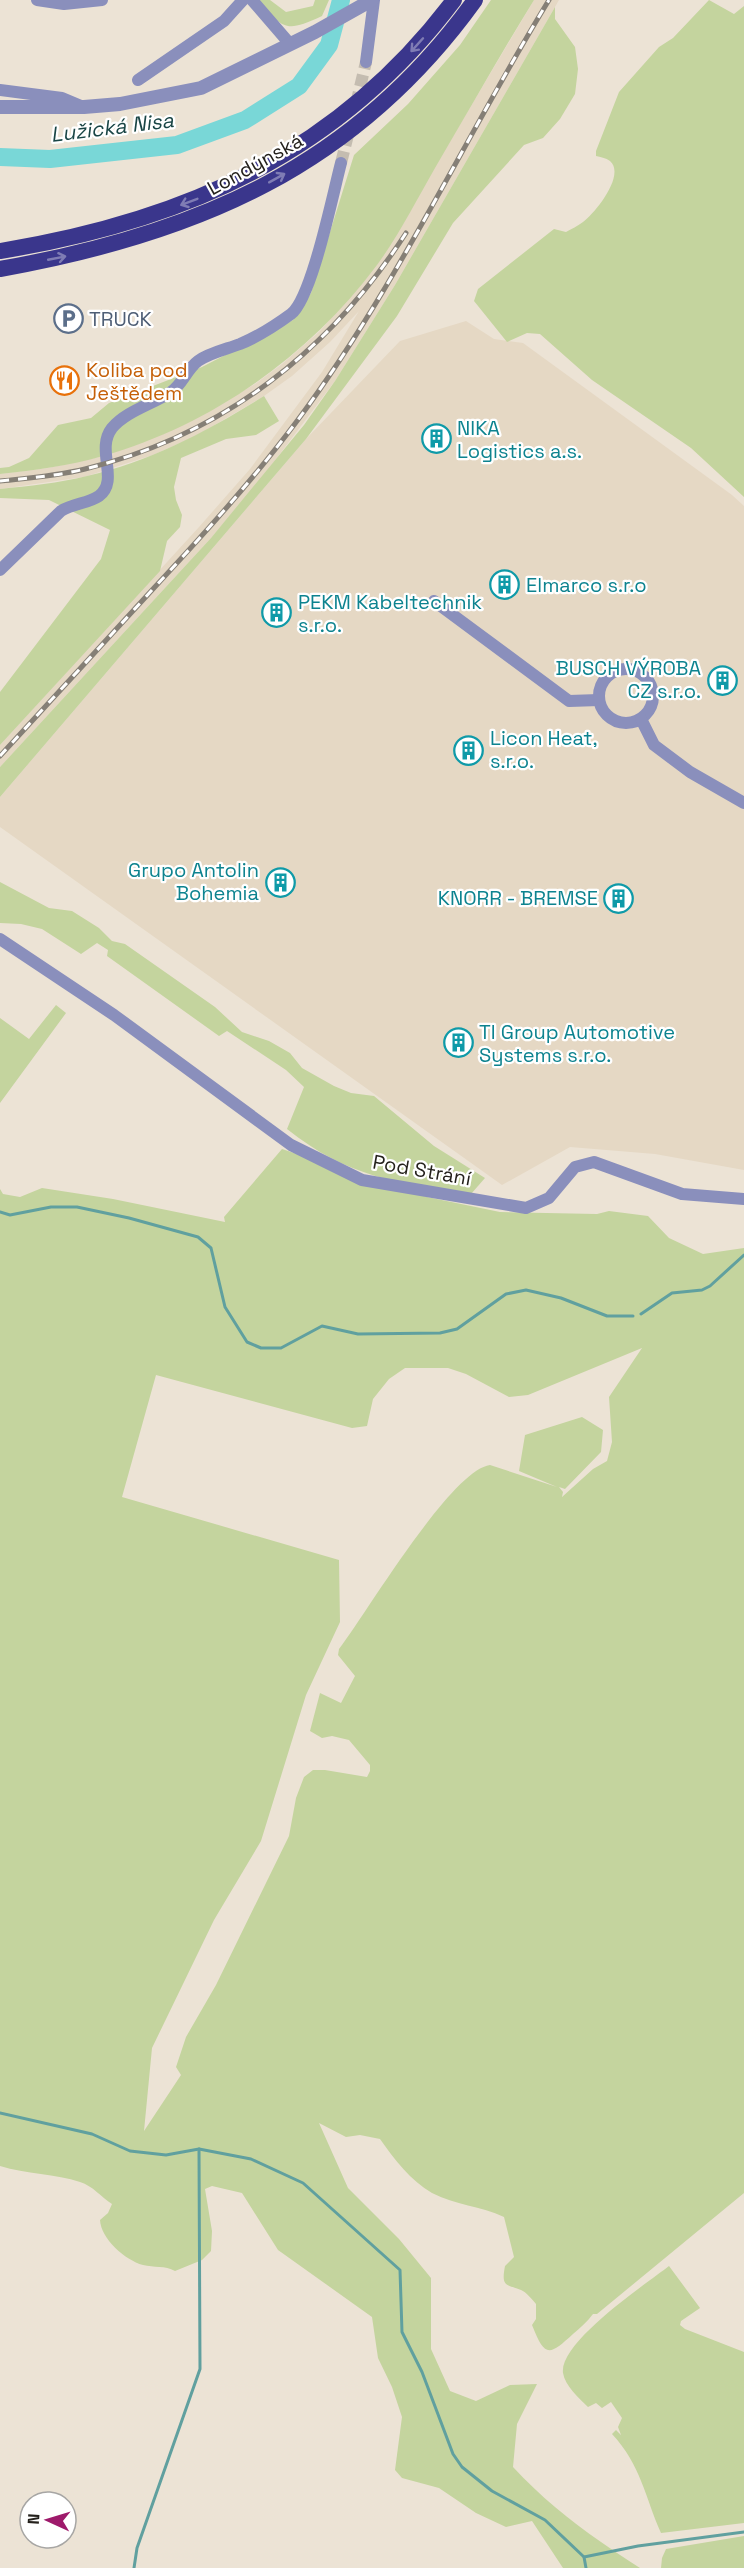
<svg xmlns="http://www.w3.org/2000/svg" width="744" height="2568" viewBox="0 0 744 2568" font-family="'Space Grotesk',sans-serif">
<style>
.built{fill:#e5d8c4}
.green{fill:#c4d49e;fill-rule:evenodd}
.lines{fill:none;stroke-linecap:round;stroke-linejoin:round}
.stream{stroke:#60a09f;stroke-width:3}
.river{stroke:#79d7d7;stroke-width:18}
.minor-tunnel{stroke:#c4bcb0;stroke-width:12;stroke-dasharray:12 6;stroke-linecap:butt}
.minor{stroke:#8a8fbc;stroke-width:12}
.tertiary{stroke:#8a8fbc;stroke-width:14}
.trunk{stroke:#3a368c;stroke-width:16}
.rail-casing{stroke:#857f76;stroke-width:5}
.rail{stroke:#fff;stroke-width:3;stroke-dasharray:9;stroke-linecap:butt}
.oneway{stroke:#7f7cb4}
.labels{text-anchor:middle;dominant-baseline:central;stroke-width:4.5;stroke-linejoin:round;paint-order:stroke}
.street-label{font-size:20px;fill:#24211c;stroke:#fff}
.service-label{font-size:20px;fill:#4e5e75;stroke:#fff;text-anchor:start}
.food-label{font-size:20px;fill:#c56008;stroke:#fff;text-anchor:start}
.culture-label{font-size:20px;fill:#0d838f;stroke:#fff;text-anchor:start}
.water-label{font-size:21px;font-style:italic;fill:#194545;stroke:#fff}
</style>
<rect width="100%" height="100%" fill="#ece3d5"/>
<!-- built -->
<g class="built">
<polygon points="534,0 559,0 395,285 335,381 261,479 211,538 0,767 0,745 199,527 250,469 322,372 359,311 330,342 292,376 264,396 196,436 153,455 84,477 0,489 0,474 48,468 104,456 189,422 255,384 282,364 320,331 377,264"/>
<polygon points="466,321 494,339 523,343 732,495 744,506 744,1170 655,1154 570,1147 502,1185 0,827 0,797 306,439 400,341"/>
</g>
<!-- green -->
<g class="green">
<path d="M256,0H270L286,12L313,6L315,0H329L322,16C283,34 285,28 256,0Z"/>
<path d="M491,0H534C500,55 468,112 435,168C416,201 399,235 377,265C309,356 212,425 103,456C69,466 35,470 0,474V468L9,467L29,458L58,425L91,418L109,403L202,367L293,320L311,293L354,155L408,104L460,45Z"/>
<path d="M709,0L734,14L744,6V497L691,448L592,380L540,334L527,333L507,342L474,301L478,289L554,229L566,232C571,229 578,226 583,222C595,213 626,175 610,161C606,158 600,157 596,156V151L619,92L659,47L673,38Z"/>
<polygon points="555,7 555,19 575,47 578,69 575,94 560,119 543,138 524,145 453,223 397,316 306,439 0,797 0,767 211,538 304,425 335,381 395,285"/>
<path d="M264,396L279,421L256,435L226,439L181,458L174,487L176,500L182,515L180,527L167,541L160,571L0,745V692L101,559L110,530L49,500L0,498V489C29,486 59,483 87,476C151,461 208,431 264,396Z"/>
<path d="M0,882L49,908L72,911L99,928L112,941L125,944L215,1007L242,1032L269,1041L290,1053L302,1068L334,1086L351,1093L374,1096L434,1146L485,1178L471,1194C397,1183 347,1177 287,1129L304,1087L286,1070L227,1031L219,1036L107,956L108,950L97,943L81,954L42,929L21,924L0,923Z"/>
<polygon points="56,1005 66,1013 0,1103 0,1018 29,1039"/>
<path d="M282,1149L427,1197L500,1212L597,1214L609,1211L648,1216L669,1238L703,1254L744,1248V2193L597,2314H593C587,2322 580,2328 573,2334C549,2356 545,2358 532,2325L536,2319V2304C532,2299 526,2292 521,2290C506,2284 501,2287 505,2266L514,2257L504,2217C481,2206 455,2205 432,2193C411,2181 394,2159 380,2139L360,2135L346,2137L319,2123L348,2188L399,2239L431,2278V2349L450,2391L476,2401L510,2385L537,2384L517,2424L513,2467C552,2509 592,2537 640,2568H563L532,2521L506,2527L476,2513L439,2488L402,2478L395,2470L402,2417L392,2387L378,2358L372,2317L278,2250L242,2193L212,2186L205,2189L212,2231L211,2251L202,2260L175,2271C165,2265 154,2268 143,2265C125,2260 101,2239 100,2220L108,2213L112,2204C101,2197 93,2186 80,2182C56,2174 26,2174 0,2166V1189L3,1194L20,1197L42,1188L113,1199L225,1222L224,1217ZM642,1348L609,1397L612,1442L607,1461L593,1469L562,1497L563,1492L559,1487L565,1489L601,1452L603,1430L582,1417L525,1435L519,1471L557,1487L490,1465C451,1470 366,1614 339,1649L338,1655L355,1676L341,1703L320,1693L310,1731L322,1738L332,1736L349,1740L370,1765V1771L367,1777L325,1770H313L304,1777L296,1798L289,1836L216,1985L186,2037L176,2067L181,2075L144,2131L152,2048L214,1920L261,1841L306,1695L340,1622L339,1560L122,1497L156,1375L352,1428L367,1426L373,1399L389,1379L405,1368H448L466,1374L509,1397L528,1395Z"/>
<path d="M669,2266L700,2308L681,2321L680,2325L685,2329L744,2352V2523L661,2533C645,2497 641,2465 612,2434L616,2430L621,2435L618,2427L622,2418L611,2402L602,2408L596,2403L588,2407C579,2398 565,2386 563,2373C559,2342 646,2284 669,2266Z"/>
<polygon points="744,2536 744,2568 661,2568 662,2558 666,2549"/>
</g>
<g class="lines">
<!-- stream -->
<g class="stream">
<polyline points="0,1212 10,1215 51,1207 77,1207 129,1218 198,1237 211,1248 225,1307 247,1342 261,1348 281,1348 322,1326 358,1334 440,1333 457,1329 506,1294 526,1290 561,1298 607,1316 633,1316"/>
<polyline points="641,1314 672,1293 702,1290 710,1286 744,1255"/>
<polyline points="0,2113 92,2134 130,2151 166,2155 199,2149 251,2159 303,2183 400,2270 402,2332 422,2372 453,2454 462,2467 492,2491 545,2520 584,2557 586,2568"/>
<polyline points="584,2557 638,2546 744,2532"/>
<polyline points="134,2568 137,2548 200,2369 199,2149"/>
</g>
<!-- river -->
<polyline class="river" points="0,157 50,159 177,145 245,120 299,86 329,45 341,0"/>
<!-- minor-tunnel -->
<g class="minor-tunnel">
<polyline points="356,104 366,62"/>
<polyline points="341,163 350,127"/>
</g>
<!-- minor -->
<g class="minor">
<polyline points="37,0 64,4 102,0"/>
<polyline points="252,0 290,44"/>
<polyline points="366,62 374,0"/>
<polyline points="138,80 224,21 243,0"/>
<polyline points="0,90 62,98 81,106"/>
<path d="M0,570L61,511C74,503 87,504 99,496C120,480 95,450 112,428C126,411 153,404 171,392C182,385 187,369 198,361C209,353 227,349 240,344C257,337 276,325 291,314C312,298 333,193 341,163"/>
<polyline points="434,601 569,701 599,700"/>
<circle cx="626" cy="696" r="27"/>
<polyline points="641,719 654,745 690,772 744,803"/>
<polyline points="0,939 114,1015 291,1145 362,1180 526,1208 549,1198 575,1167 594,1162 682,1194 744,1199"/>
</g>
<!-- tertiary -->
<polyline class="tertiary" points="0,107 84,107 120,104 201,88 315,32 372,0"/>
<!-- trunk -->
<g class="trunk">
<path d="M0,251C185,221 339,153 454,0"/>
<path d="M0,269C197,234 355,167 475,0"/>
</g>
<defs>
<g id="rail">
<path d="M0,481C29,478 57,476 85,469C223,435 330,351 406,233"/>
<path d="M0,756C51,700 102,645 153,589C203,535 253,480 297,421C395,290 464,139 549,0"/>
</g>
</defs>
<!-- rail casing -->
<use href="#rail" class="rail-casing"/>
<!-- rail -->
<use href="#rail" class="rail"/>
</g>
<!-- one-way arrows -->
<defs><path id="oneway-shaft" d="M-6 0H5M1.5-3L5.5 0L1.5 3" fill="none" stroke-width="1.6" stroke-linecap="round" stroke-linejoin="round" transform="scale(1.5)"/></defs>
<g class="oneway">
<use href="#oneway-shaft" transform="translate(417 45) rotate(132)"/>
<use href="#oneway-shaft" transform="translate(277 178) rotate(-29)"/>
<use href="#oneway-shaft" transform="translate(189 202) rotate(159)"/>
<use href="#oneway-shaft" transform="translate(57 258) rotate(-11)"/>
</g>
<!-- icons -->
<defs>
<symbol id="parking-ring" viewBox="-11 -11 22 22"><circle r="9.5" fill="#fff" stroke="#5c6f8a" stroke-width="1.5"/><path d="M-3.5-5.5H1a3.5 3.5 0 0 1 0 7H-1V5.5H-3.5ZM-1-3.4V-.6H.8a1.4 1.4 0 0 0 0-2.8Z" fill="#5c6f8a"/></symbol>
<symbol id="restaurant-ring" viewBox="-11 -11 22 22"><circle r="9.5" fill="#fff" stroke="#e8710a" stroke-width="1.5"/><path d="M-5-6h1v4h1v-4h1v4h1v-4h1v5L-1.5 .5V6h-2V.5L-5-1ZM5-6V6H3V1.5H1.5Q1.5-4 5-6Z" fill="#e8710a"/></symbol>
<symbol id="building-ring" viewBox="-11 -11 22 22"><circle r="9.5" fill="#fff" stroke="#0f9aa8" stroke-width="1.5"/><path d="M-4-6H4V6H1V3H-1V6H-4ZM-2.5-4.3h1.7v1.8h-1.7ZM.8-4.3h1.7v1.8H.8ZM-2.5-1h1.7V.8h-1.7ZM.8-1h1.7V.8H.8Z" fill="#0f9aa8"/></symbol>
</defs>
<g fill-rule="evenodd">
<use href="#parking-ring" x="52" y="302" width="33" height="33"/>
<use href="#restaurant-ring" x="48" y="364" width="33" height="33"/>
<use href="#building-ring" x="420" y="422" width="33" height="33"/>
<use href="#building-ring" x="488" y="568" width="33" height="33"/>
<use href="#building-ring" x="260" y="596" width="33" height="33"/>
<use href="#building-ring" x="706" y="664" width="33" height="33"/>
<use href="#building-ring" x="452" y="734" width="33" height="33"/>
<use href="#building-ring" x="264" y="866" width="33" height="33"/>
<use href="#building-ring" x="602" y="882" width="33" height="33"/>
<use href="#building-ring" x="442" y="1026" width="33" height="33"/>
</g>
<g class="labels">
<!-- street labels -->
<g class="street-label">
<text transform="translate(255 164) rotate(-29)">Londýnská</text>
<text transform="translate(422 1170) rotate(10)">Pod Strání</text>
</g>
<!-- service labels -->
<g class="service-label">
<text x="89" y="319">TRUCK</text>
</g>
<!-- food labels -->
<g class="food-label">
<text x="86" y="370">Koliba pod<tspan x="86" dy="23">Ještědem</tspan></text>
</g>
<!-- culture labels -->
<g class="culture-label">
<text x="457" y="428">NIKA<tspan x="457" dy="23">Logistics a.s.</tspan></text>
<text x="526" y="585">Elmarco s.r.o</text>
<text x="298" y="602">PEKM Kabeltechnik<tspan x="298" dy="23">s.r.o.</tspan></text>
<text x="701" y="668" text-anchor="end">BUSCH VÝROBA<tspan x="701" dy="23">CZ s.r.o.</tspan></text>
<text x="490" y="738">Licon Heat,<tspan x="490" dy="23">s.r.o.</tspan></text>
<text x="259" y="870" text-anchor="end">Grupo Antolin<tspan x="259" dy="23">Bohemia</tspan></text>
<text x="598" y="898" text-anchor="end">KNORR - BREMSE</text>
<text x="479" y="1032">TI Group Automotive<tspan x="479" dy="23">Systems s.r.o.</tspan></text>
</g>
<!-- water labels -->
<g class="water-label">
<text transform="translate(112 127) rotate(-7)">Lužická Nisa</text>
</g>
</g>
<!-- north arrow -->
<g transform="translate(48 2520) rotate(274)"><circle r="28" fill="#ffffff" stroke="#a7a6a4" stroke-width="1.5"/>
<path d="M0-4.5L10 22L0 15L-10 22Z" fill="#9e1a6b"/>
<text y="-9" font-size="16" font-weight="bold" text-anchor="middle" fill="#24211c">N</text>
</g>
</svg>
